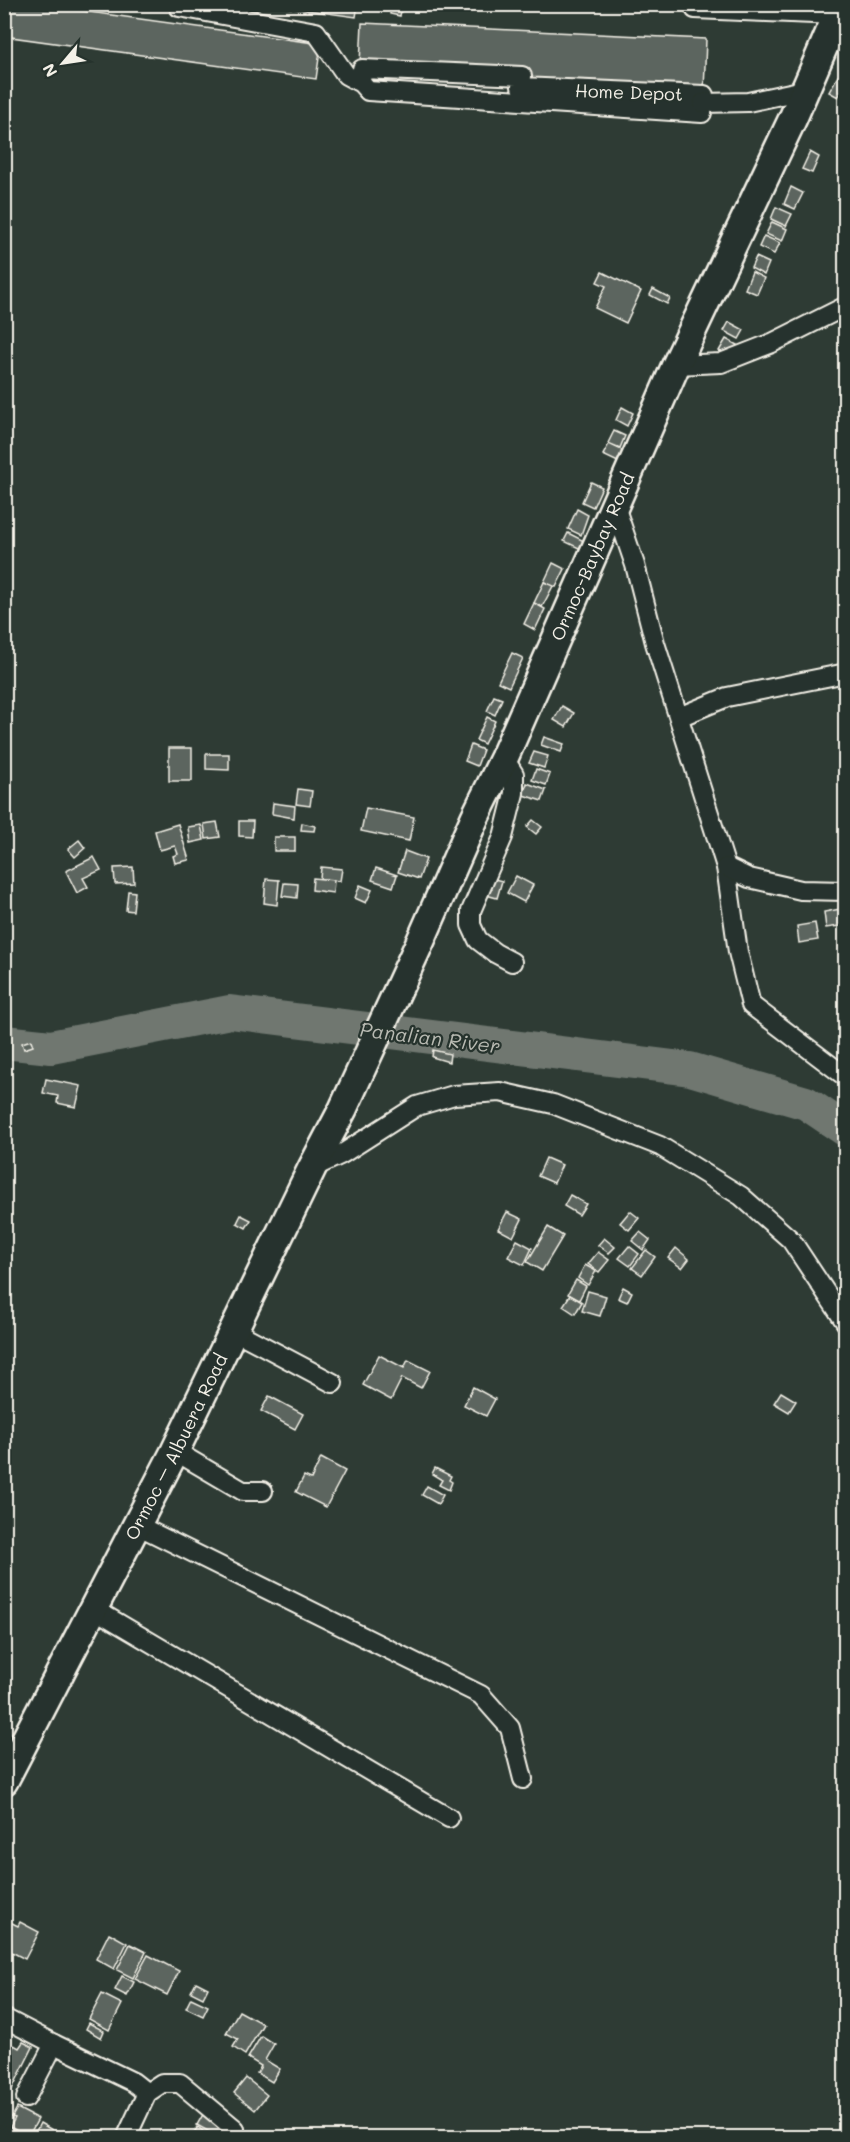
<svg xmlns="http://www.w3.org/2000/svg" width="850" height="2142" viewBox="0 0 850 2142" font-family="Mali,sans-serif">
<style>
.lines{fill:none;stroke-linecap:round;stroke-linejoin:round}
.river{stroke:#6f7770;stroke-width:34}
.building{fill:#5c655e;stroke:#f4f1e8;stroke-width:1.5}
.minor-casing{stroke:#f4f1e8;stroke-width:22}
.highway-casing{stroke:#f4f1e8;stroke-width:32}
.minor{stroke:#26332d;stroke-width:18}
.highway{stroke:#26332d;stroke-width:27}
.labels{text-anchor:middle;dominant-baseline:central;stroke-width:4.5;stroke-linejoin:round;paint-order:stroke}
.street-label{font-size:18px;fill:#f4f1e8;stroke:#26332d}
.water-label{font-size:20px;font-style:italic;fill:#b8bab2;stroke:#26332d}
</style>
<rect width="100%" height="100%" fill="#2e3b34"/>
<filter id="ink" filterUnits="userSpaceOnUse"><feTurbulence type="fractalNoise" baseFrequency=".0167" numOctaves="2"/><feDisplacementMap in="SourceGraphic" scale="12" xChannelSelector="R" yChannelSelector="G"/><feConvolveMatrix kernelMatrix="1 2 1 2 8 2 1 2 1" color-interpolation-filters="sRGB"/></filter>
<g filter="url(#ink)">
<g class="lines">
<!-- river -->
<polyline class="river" points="4,1042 51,1047 230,1012 690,1069 806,1103 846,1130"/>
</g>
<!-- building -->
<g class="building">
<polygon points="4,4 32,4 321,44 316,79 4,36"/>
<polygon points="263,4 358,4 356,17"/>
<polygon points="391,4 402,4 400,16 390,14"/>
<polygon points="362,23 706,39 704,91 526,83 360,64"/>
<polygon points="838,76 846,81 846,84 838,97 829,92"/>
<polygon points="810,152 819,157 812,173 802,169"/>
<polygon points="791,187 803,193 795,209 784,204"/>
<polygon points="776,207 792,214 786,226 771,219"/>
<polygon points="772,222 787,229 782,241 766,234"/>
<polygon points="764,236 780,243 774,254 759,247"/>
<polygon points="756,257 769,263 764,275 751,268"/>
<polygon points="602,272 641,291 626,323 595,308 606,286 597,282"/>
<polygon points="752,272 764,278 757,294 745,289"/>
<polygon points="653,289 670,298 667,304 650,295"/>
<polygon points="729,322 744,330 739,339 724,331"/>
<polygon points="726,339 737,345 730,357 719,351"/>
<polygon points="622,407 633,413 627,426 616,420"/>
<polygon points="614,431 625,436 620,448 608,443"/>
<polygon points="609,444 626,452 620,463 603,455"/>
<polygon points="591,482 602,487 593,507 582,502"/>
<polygon points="577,509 588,515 581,535 568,529"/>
<polygon points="568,533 584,541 581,549 564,541"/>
<polygon points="553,563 565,569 556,587 544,582"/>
<polygon points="544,582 553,586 542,607 534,603"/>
<polygon points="534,603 545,609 535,630 524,624"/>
<polygon points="512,653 523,658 509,687 498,682"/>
<polygon points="494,696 502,699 495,715 487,711"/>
<polygon points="562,706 574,713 566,727 554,720"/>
<polygon points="487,717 495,721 484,744 476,740"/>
<polygon points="544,737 564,744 561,752 541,745"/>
<polygon points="471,745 483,750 477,766 465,761"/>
<rect x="169" y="748" width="23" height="33"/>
<polygon points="534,752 548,756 544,768 529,763"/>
<polygon points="206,754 229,754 229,770 206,769"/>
<polygon points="536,769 550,774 546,785 532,780"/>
<polygon points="527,783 546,790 542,801 523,795"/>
<polygon points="298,789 312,791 310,806 296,804"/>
<polygon points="273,803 295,806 294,818 272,814"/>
<polygon points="366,808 414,817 409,841 361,831"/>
<polygon points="533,820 542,827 536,834 527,827"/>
<polygon points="239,821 253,821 252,837 239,836"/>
<polygon points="217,822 220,837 206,839 204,824"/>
<polygon points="302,823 315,826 314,831 301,830"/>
<polygon points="178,824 189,860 175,863 173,856 178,854 175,846 160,850 155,831"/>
<polygon points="201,825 204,840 190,843 188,827"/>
<rect x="274" y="837" width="21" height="14"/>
<polygon points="79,840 85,848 75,857 68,849"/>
<polygon points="405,851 426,859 419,879 398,872"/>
<polygon points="94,857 101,870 83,878 88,887 77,893 66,871"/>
<polygon points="133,867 134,883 115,884 114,868"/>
<polygon points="321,867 342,869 340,881 320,879"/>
<polygon points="376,868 397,875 393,887 372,880"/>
<polygon points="516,876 533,885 524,902 507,893"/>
<polygon points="313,878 334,880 333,893 312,890"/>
<polygon points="491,878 502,881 497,898 486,895"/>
<polygon points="266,879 279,880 277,905 264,903"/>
<polygon points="284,883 298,884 297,898 282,896"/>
<polygon points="360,885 372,890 366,903 355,898"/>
<polygon points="128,891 135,892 133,911 126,910"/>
<polygon points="846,908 846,925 826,928 824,912"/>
<polygon points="815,923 818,940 799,943 797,926"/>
<polygon points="31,1040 33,1046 24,1049 22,1043"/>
<polygon points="433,1050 450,1054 449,1062 432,1057"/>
<polygon points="46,1079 81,1086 76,1107 57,1103 58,1096 43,1093"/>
<polygon points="546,1158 562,1165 554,1183 538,1176"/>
<polygon points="570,1195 586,1204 579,1215 564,1206"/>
<polygon points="630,1211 639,1218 629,1230 620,1223"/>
<polygon points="507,1212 522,1219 513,1237 498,1229"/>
<polygon points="241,1215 251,1220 246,1228 237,1223"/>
<polygon points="548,1227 563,1236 542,1271 527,1262"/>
<polygon points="640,1232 650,1240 643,1250 632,1241"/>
<polygon points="604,1238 615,1247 609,1253 598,1245"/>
<polygon points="517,1240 532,1248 524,1265 508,1257"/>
<polygon points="629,1246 639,1254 630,1266 619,1258"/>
<polygon points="676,1248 689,1259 682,1268 668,1258"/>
<polygon points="646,1250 655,1257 642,1275 632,1268"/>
<polygon points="598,1252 609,1260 599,1272 588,1264"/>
<polygon points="585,1265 596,1271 588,1285 578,1278"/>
<polygon points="576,1280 586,1286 579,1300 568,1294"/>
<polygon points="623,1287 632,1292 627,1302 618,1298"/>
<polygon points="588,1291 606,1296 600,1316 582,1311"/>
<polygon points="570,1295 582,1302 575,1314 563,1306"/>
<polygon points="379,1355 404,1368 408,1360 430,1371 421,1388 402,1378 391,1400 363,1385"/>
<polygon points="473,1387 495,1399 486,1416 464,1405"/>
<polygon points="781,1392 796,1401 789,1412 774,1403"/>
<polygon points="269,1396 303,1414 295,1429 261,1411"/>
<polygon points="321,1458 345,1471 326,1507 296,1492 304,1476 311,1479"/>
<polygon points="435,1468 451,1476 449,1480 452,1482 449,1490 439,1485 442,1480 432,1474"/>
<polygon points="427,1486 443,1495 438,1504 422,1495"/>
<polygon points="4,1919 18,1926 20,1922 39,1932 25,1959 6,1949"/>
<polygon points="109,1933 127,1943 114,1969 96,1959"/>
<polygon points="130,1944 146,1952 133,1978 117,1970"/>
<polygon points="148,1955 179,1971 167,1995 135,1979"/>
<polygon points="122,1976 134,1982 127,1996 115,1990"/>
<polygon points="196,1982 208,1988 203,1998 191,1992"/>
<polygon points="102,1994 122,2004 109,2030 89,2019"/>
<polygon points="191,1998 208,2006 203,2016 186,2008"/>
<polygon points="239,2011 263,2024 245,2055 233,2047 238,2039 226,2033"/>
<polygon points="89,2023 104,2031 101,2038 86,2029"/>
<polygon points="261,2036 274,2044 265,2060 280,2069 272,2082 257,2073 261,2066 248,2058"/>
<polygon points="23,2042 33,2047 12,2089 4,2085 4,2045 12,2049 14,2045 19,2048"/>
<polygon points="246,2078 267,2095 255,2110 234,2093"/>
<polygon points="17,2108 38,2119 28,2137 10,2127 15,2118 12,2117"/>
<polygon points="205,2111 232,2126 226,2138 220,2138 197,2125"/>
<polygon points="40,2123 66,2138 42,2138 35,2133"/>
<polygon points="198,2127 211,2138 189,2138"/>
</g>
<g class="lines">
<defs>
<g id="minor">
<polyline points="179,7 316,32 346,75 361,83 368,91 702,113 704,95 521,87 522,76 362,69 361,83"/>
<polyline points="695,9 837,15"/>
<polyline points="703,103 748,102 804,90"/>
<polyline points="676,365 721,363 772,343 846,306"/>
<polyline points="615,506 635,565 655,643 726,867 738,952 751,1005 846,1077"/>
<polyline points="679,717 727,697 846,673"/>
<polyline points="504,758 514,774 514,793 503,837 471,911 471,925 478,940 495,953 512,962"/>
<polyline points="726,867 749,878 801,890 846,891"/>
<polyline points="312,1168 342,1154 417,1106 454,1095 500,1092 553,1104 660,1146 741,1196 791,1240 846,1323"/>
<polyline points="233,1330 333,1383"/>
<polyline points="175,1451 243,1491 263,1491"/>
<polyline points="137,1525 481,1695 510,1728 523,1779"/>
<polyline points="94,1609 449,1818"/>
<polyline points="4,2018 54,2044 133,2082 147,2093 162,2083 180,2083 235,2129"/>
<polyline points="26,2098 54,2044"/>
<polyline points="126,2138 147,2093"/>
</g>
<g id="highway">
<path id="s1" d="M4,1781L175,1451L312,1168L343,1109L421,940L475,817L504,758L676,365L793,118L842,4"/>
</g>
</defs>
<!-- minor casing -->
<use href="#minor" class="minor-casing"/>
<!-- highway casing -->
<use href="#highway" class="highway-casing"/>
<!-- minor -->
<use href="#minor" class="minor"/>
<!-- highway -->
<use href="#highway" class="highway"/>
</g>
</g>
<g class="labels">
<!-- street labels -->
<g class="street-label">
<text transform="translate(629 92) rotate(2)">Home Depot</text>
<text stroke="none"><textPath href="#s1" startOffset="1359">Ormoc-Baybay Road</textPath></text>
<text stroke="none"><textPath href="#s1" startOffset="376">Ormoc – Albuera Road</textPath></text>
</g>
<!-- water labels -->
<g class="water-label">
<text transform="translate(430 1037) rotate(7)">Panalian River</text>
</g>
</g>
<!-- margin -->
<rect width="850" height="2142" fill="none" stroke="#26332d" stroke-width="24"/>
<rect x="12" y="12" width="826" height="2118" fill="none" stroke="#f4f1e8" stroke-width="2" filter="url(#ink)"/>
<!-- north arrow -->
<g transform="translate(63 63) rotate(241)" stroke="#26332d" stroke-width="4.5" paint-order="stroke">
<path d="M0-4.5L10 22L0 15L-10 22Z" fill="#f4f1e8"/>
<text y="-9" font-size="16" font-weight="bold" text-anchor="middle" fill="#f4f1e8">N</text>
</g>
</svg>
